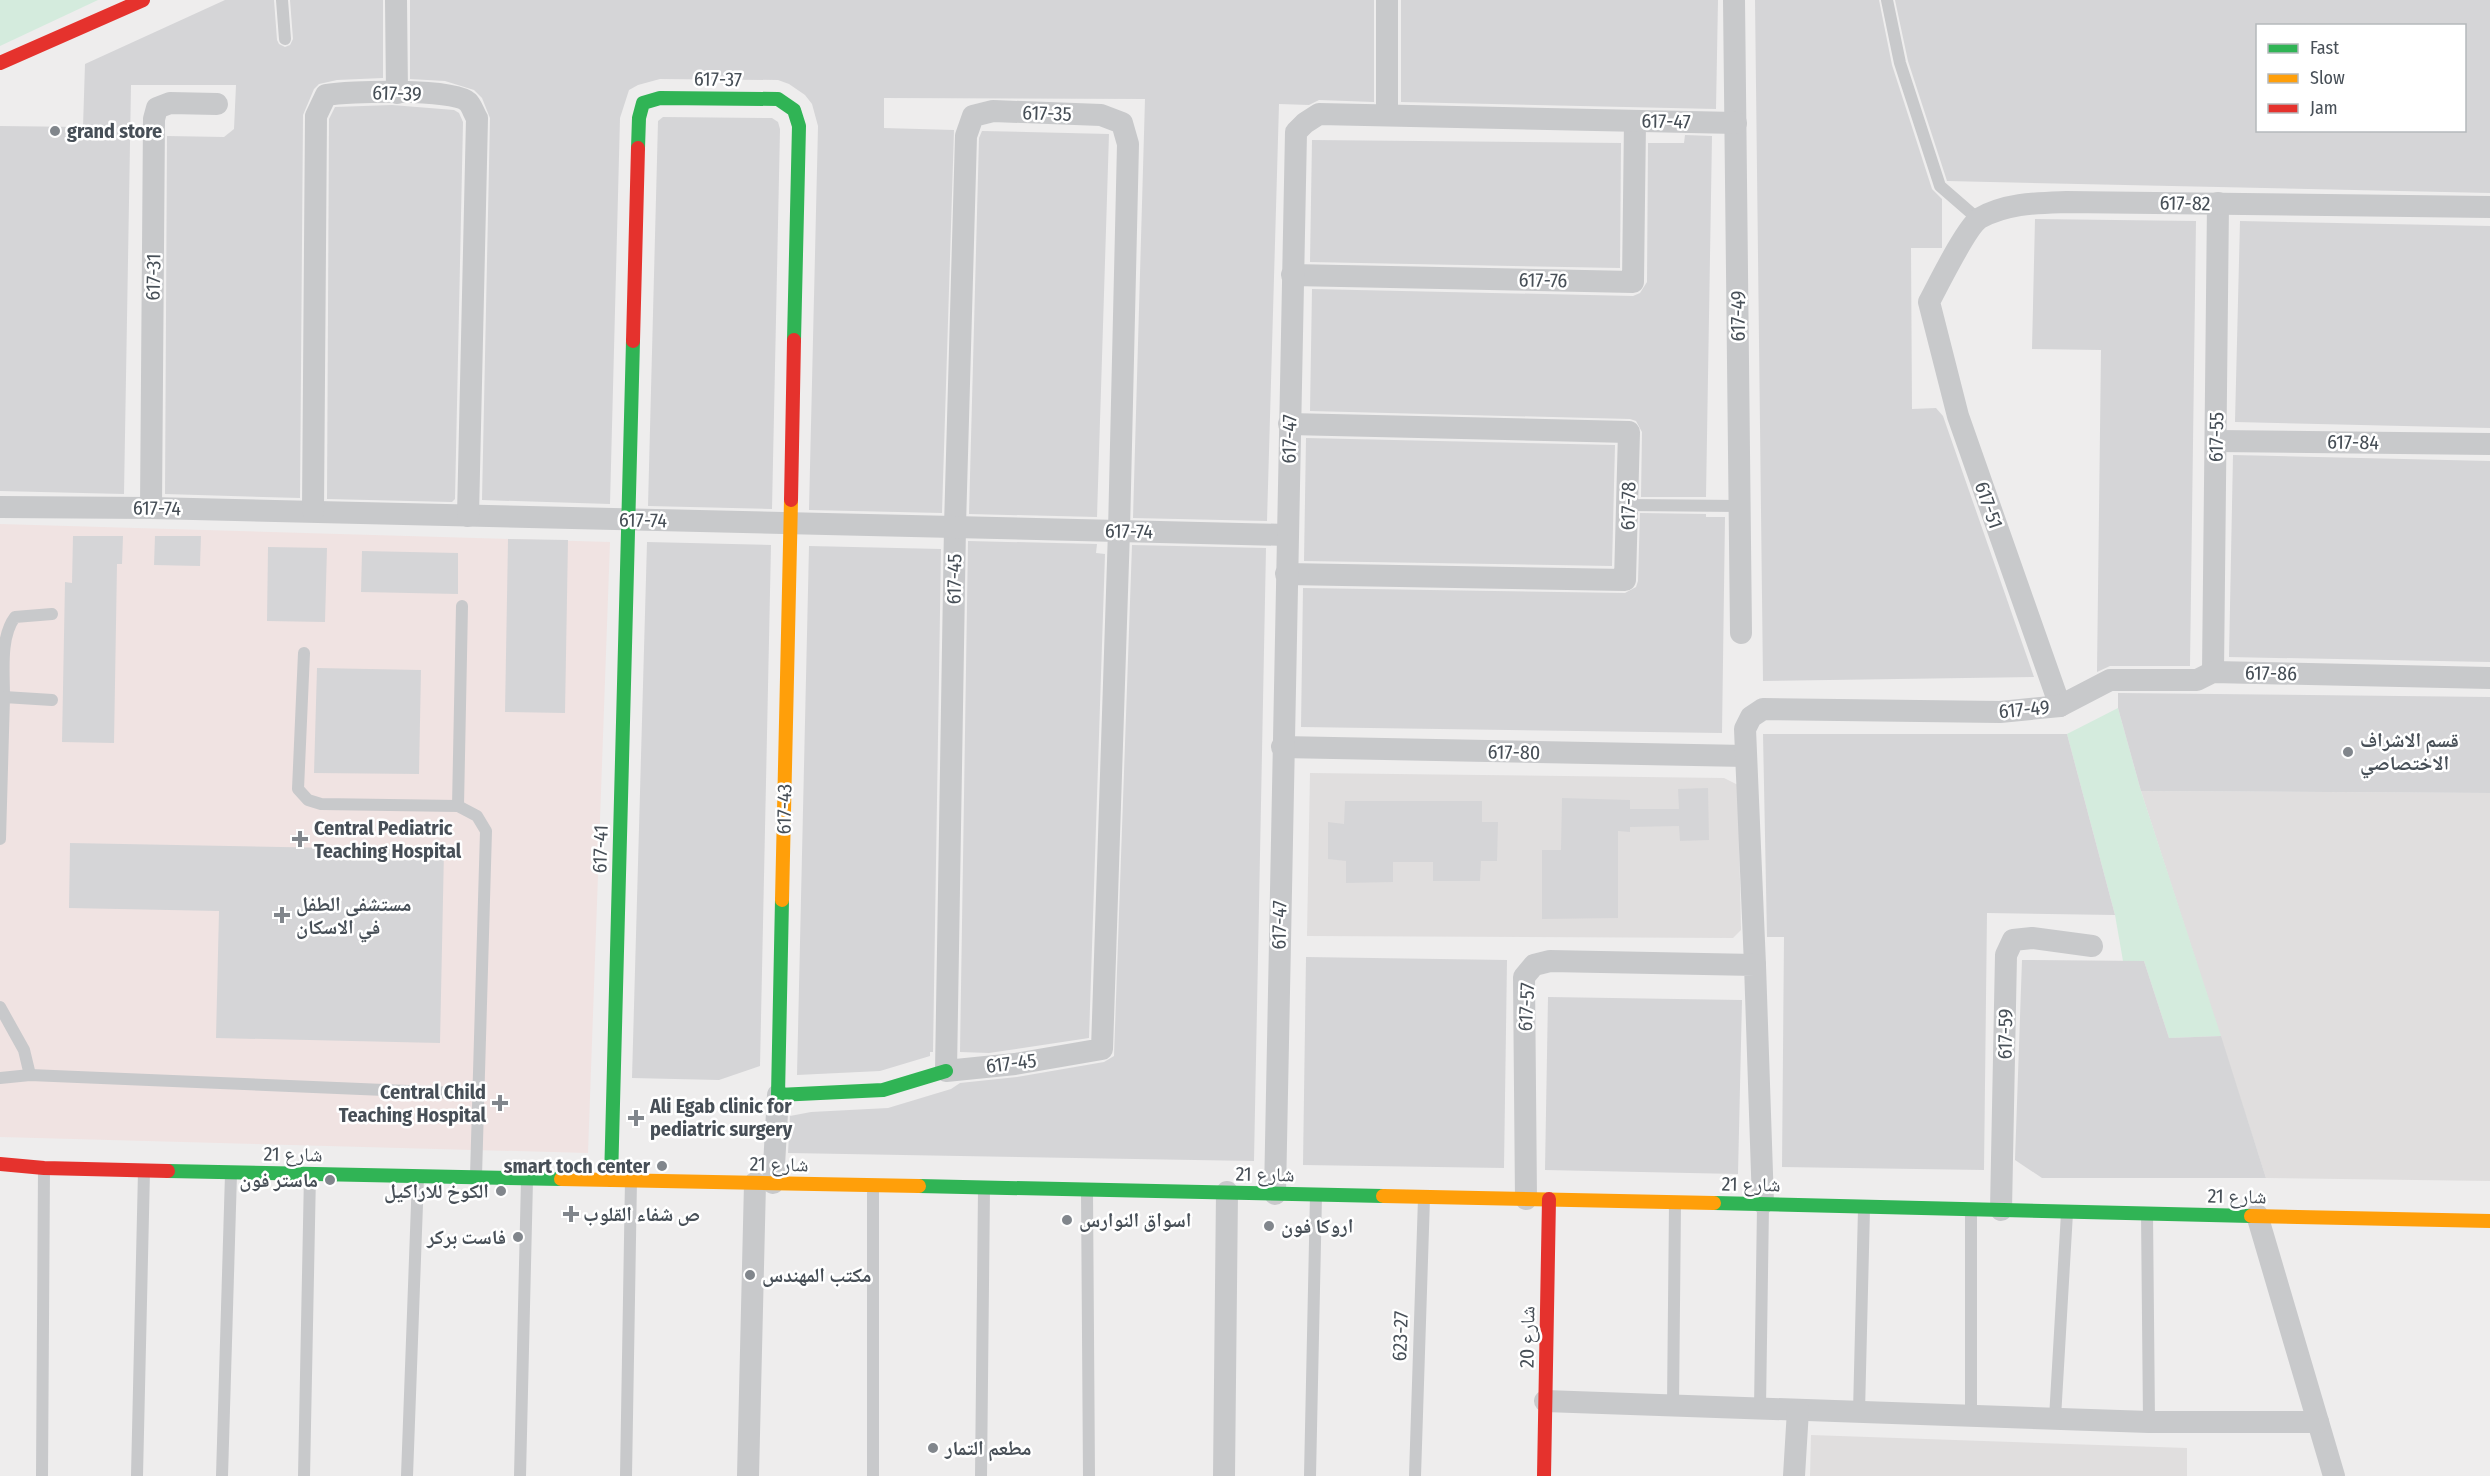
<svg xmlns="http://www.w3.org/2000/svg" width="2490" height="1476" viewBox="0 0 2490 1476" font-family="'Fira Sans Condensed','Noto Naskh Arabic',sans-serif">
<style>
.education{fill:#e0dede}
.medical{fill:#f0e3e2}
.green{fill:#d4ebdd}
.building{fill:#d5d5d7;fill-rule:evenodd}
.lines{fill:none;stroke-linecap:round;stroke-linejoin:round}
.lane{stroke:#c8c9cb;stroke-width:12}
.street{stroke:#c8c9cb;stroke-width:22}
.fast{stroke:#30b455;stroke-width:14}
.slow{stroke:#ff9f0a;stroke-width:14}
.jam{stroke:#e5322d;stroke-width:14}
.poi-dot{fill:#81868c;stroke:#fff;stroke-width:2}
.labels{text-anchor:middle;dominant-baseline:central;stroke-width:5;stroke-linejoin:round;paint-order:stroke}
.street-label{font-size:20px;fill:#474f57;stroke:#fff}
.poi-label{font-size:20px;font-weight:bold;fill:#474f57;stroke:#fff;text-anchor:start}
</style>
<rect width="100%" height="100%" fill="#eeeded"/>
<!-- education -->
<g class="education">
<polygon points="1310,773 1724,778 1738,785 1741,930 1733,938 1307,936"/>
<polygon points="2141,791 2490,793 2490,1181 2266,1178"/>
<polygon points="1811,1435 2187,1448 2187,1476 1810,1476"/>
</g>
<!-- medical -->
<polygon class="medical" points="0,524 610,542 588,1153 0,1137"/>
<!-- green -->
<g class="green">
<polygon points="0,0 98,0 0,46"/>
<polygon points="2118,708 2141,791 2221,1036 2169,1038 2144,961 2123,961 2115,915 2067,734"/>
</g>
<!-- building -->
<g class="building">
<polygon points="225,0 274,0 277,40 279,44 285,47 290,45 293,39 290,0 383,0 383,78 337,80 319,84 314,89 303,115 300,498 165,494 167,136 224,137 234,129 236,85 131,85 124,494 0,491 0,126 83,127 85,64"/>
<polygon points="410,0 1374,0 1374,102 1319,100 1309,105 1279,104 1267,521 1133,518 1145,99 884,98 884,128 954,130 942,513 809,510 818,126 812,104 805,95 789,84 778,80 660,79 638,85 629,90 620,118 610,504 482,500 490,118 482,98 474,90 445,81 410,79"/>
<polygon points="1401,0 1718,0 1716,109 1401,102"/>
<polygon points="1755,0 1879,0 1892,65 1932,189 1942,199 1942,248 1911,248 1912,409 1936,408 1943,416 2034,677 1763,681"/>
<path d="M1895,0H2490V193L1947,181L1908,61ZM2258,26H2464V130H2258Z"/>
<polygon points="392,105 454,110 459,113 463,122 455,499 452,502 327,499 329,119 335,107"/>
<polygon points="663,117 772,118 778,122 780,129 772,509 648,506 658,121"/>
<polygon points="982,131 1109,134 1097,517 969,514 979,138"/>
<polygon points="1685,135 1712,136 1706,497 1641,497 1642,432 1636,421 1630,419 1310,411 1312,289 1633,296 1640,293 1647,282 1648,143 1684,143"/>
<polygon points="1312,140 1621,143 1620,268 1310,262"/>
<polygon points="2035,219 2196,221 2190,666 2110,666 2097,672 2101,350 2032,349"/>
<polygon points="2240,221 2490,226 2490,428 2235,422"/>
<polygon points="1306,438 1615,445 1612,566 1304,561"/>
<polygon points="2233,455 2490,461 2490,662 2229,657"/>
<polygon points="1640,513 1706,514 1706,517 1725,517 1722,733 1301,727 1303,588 1625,593 1636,587 1638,581"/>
<polygon points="73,536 123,536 122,564 117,564 114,743 62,742 65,582 72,583"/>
<polygon points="155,536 201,536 200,566 154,565"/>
<polygon points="508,539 568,540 565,713 505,712"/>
<polygon points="968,541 1097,544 1096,553 1105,554 1089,1038 989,1053 960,1052"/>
<polygon points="647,542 771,545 760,1066 719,1080 632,1078"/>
<polygon points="1132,545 1266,548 1254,1161 788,1153 790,1116 811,1112 888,1108 951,1089 960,1083 1017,1077 1104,1062 1114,1056"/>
<polygon points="809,546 941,549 933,1052 930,1052 930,1056 880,1071 797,1075"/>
<polygon points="268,547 327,548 325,622 267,621"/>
<polygon points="362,551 458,553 458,594 361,592"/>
<polygon points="317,668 421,670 419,774 314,773"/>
<polygon points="2118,693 2490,697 2490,793 2141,791 2118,708"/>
<polygon points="1763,734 2067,734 2115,915 1987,913 1984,1170 1782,1167 1784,937 1767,937"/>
<polygon points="1708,788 1709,840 1680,841 1679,826 1630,827 1630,832 1618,831 1618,918 1542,919 1542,850 1561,850 1562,798 1630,800 1630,809 1679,809 1678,789"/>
<polygon points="1345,801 1482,801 1482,822 1498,822 1497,861 1481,861 1480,881 1433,881 1433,862 1393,862 1393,882 1346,883 1346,861 1328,859 1328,822 1344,824"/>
<polygon points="70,843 444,850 440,1043 216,1038 219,911 69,908"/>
<polygon points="1306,957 1507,960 1504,1168 1303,1165"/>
<polygon points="2022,960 2144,961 2169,1038 2221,1036 2266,1178 2042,1178 2015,1160"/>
<polygon points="1548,997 1742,1000 1738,1174 1545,1170"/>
</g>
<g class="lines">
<!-- lane -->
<g class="lane">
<polyline points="282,0 285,39"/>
<polyline points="1887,0 1900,63 1940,186 1978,219"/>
<polyline points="1628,505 1739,506"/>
<polyline points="304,653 298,789 308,800 321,804 458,806 477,816 486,831 476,1176"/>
<path d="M4,697C4,671 0,637 15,617L52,614"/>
<polyline points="458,806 462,606"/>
<polyline points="0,839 4,697 52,700"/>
<polyline points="0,1007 24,1050 30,1075"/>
<polyline points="0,1078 30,1075 479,1094"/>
<polyline points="1087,1192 1089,1476"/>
<polyline points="2147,1213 2149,1422"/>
<polyline points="1673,1406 1675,1203"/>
<polyline points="1760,1408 1763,1206"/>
<polyline points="1859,1412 1864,1209"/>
<polyline points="1971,1415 1971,1210"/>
<polyline points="2055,1418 2067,1213"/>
<polyline points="42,1476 44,1168"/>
<polyline points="137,1476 144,1171"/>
<polyline points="222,1476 231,1174"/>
<polyline points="304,1476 310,1174"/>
<polyline points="407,1476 418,1177"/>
<polyline points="520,1476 527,1180"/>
<polyline points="626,1476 631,1180"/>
<polyline points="873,1476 873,1186"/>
<polyline points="981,1476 984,1189"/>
<polyline points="1310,1476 1316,1195"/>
<polyline points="1415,1476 1424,1198"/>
</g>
<!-- street -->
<g class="street">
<polyline points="396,0 397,93"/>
<polyline points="1734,0 1741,633"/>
<polygon points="993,111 1101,115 1122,123 1128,144 1119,531 1102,1049 1015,1064 946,1071 955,526 966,136 973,116"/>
<polyline points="1387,115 1387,0"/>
<polyline points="1292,275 1633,282 1635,121"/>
<polyline points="2217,441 2490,444"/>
<polyline points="0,507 151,508 1287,535"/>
<polyline points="151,508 154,119 157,108 170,103 217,104"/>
<path d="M313,511L316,116L326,95C347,91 454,88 468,102C472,106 474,114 477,118L468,516"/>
<polyline points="1286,574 1625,580 1629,432 1289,424"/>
<polyline points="2213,672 2218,203"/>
<path d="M2060,706L1958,416L1929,302C1938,285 1967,226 1980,218C2007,203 2037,203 2066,202L2490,207"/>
<polyline points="1282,747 1746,756"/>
<polyline points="1755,965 1745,729 1751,717 1763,709 2000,712 2060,706 2110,680 2197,680 2213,672 2490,678"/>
<polyline points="773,1183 778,1095"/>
<polyline points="1275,1194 1296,132 1305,123 1319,114 1736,123"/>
<polyline points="1526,1199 1524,977 1534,965 1550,961 1755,965 1763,1203"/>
<polyline points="2001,1210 2006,955 2013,940 2032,938 2092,946"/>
<polyline points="2257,1215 2334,1476"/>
<polyline points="1545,1401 2149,1422 2318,1422"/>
<polyline points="748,1476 755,1183"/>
<polyline points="1224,1476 1227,1192"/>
<polyline points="1794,1476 1798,1410"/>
</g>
<!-- fast -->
<g class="fast">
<polyline points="638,148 639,118 643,103 660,98 778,99 794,110 799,126 794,340"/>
<polyline points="782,900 778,1095 883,1090 946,1071"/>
<polyline points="168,1171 561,1179"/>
<polyline points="611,1180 633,341"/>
<polyline points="919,1186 1383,1196"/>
<polyline points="1714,1203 2251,1216"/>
</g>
<!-- slow -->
<g class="slow">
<polyline points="782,900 791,500"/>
<polyline points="561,1179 919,1186"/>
<polyline points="1383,1196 1714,1203"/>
<polyline points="2251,1216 2490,1221"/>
</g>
<!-- jam -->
<g class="jam">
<polyline points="0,63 143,0"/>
<polyline points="633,341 638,148"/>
<polyline points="791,500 794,340"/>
<polyline points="0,1164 44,1168 168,1171"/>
<polyline points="1544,1476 1549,1199"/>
</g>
</g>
<!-- markers -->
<g class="poi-dot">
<circle cx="55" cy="131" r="6"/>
<circle cx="2348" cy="752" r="6"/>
<path d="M297 830h6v6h6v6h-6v6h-6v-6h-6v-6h6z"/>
<path d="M279 906h6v6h6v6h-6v6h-6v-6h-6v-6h6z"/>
<path d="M497 1094h6v6h6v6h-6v6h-6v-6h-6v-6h6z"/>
<path d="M633 1109h6v6h6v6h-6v6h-6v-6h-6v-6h6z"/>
<circle cx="662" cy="1166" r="6"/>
<circle cx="330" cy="1180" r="6"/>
<circle cx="501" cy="1191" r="6"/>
<path d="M568 1205h6v6h6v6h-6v6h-6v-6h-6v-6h6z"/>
<circle cx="1067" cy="1220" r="6"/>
<circle cx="1269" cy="1226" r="6"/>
<circle cx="518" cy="1237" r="6"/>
<circle cx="750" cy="1275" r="6"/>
<circle cx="933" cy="1448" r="6"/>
</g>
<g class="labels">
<!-- street labels -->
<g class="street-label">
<text transform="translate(718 79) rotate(1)">617-37</text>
<text transform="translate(397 93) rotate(2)">617-39</text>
<text transform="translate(1047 113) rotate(2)">617-35</text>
<text transform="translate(1666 121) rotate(1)">617-47</text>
<text transform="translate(2185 203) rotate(1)">617-82</text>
<text transform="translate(153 277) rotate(-89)">617-31</text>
<text transform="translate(1543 280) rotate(1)">617-76</text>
<text transform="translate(1738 316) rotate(-90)">617-49</text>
<text transform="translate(2216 437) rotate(-89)">617-55</text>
<text transform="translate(1289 439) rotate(-89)">617-47</text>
<text transform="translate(2353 442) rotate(1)">617-84</text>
<text transform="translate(1989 505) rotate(71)">617-51</text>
<text transform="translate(1628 506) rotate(-89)">617-78</text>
<text transform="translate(157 508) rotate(1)">617-74</text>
<text transform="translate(643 520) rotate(1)">617-74</text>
<text transform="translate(1129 531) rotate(1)">617-74</text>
<text transform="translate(954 579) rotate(-89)">617-45</text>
<text transform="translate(2271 673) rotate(1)">617-86</text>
<text transform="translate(2024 709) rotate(-5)">617-49</text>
<text transform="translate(1514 752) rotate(1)">617-80</text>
<text transform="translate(784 809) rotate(-89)">617-43</text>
<text transform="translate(600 849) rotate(-88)">617-41</text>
<text transform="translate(1279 925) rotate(-89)">617-47</text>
<text transform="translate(1526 1007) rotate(-87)">617-57</text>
<text transform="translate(2005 1034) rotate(-89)">617-59</text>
<text transform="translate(1011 1063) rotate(-7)">617-45</text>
<text transform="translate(293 1154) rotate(1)">شارع 21</text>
<text transform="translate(779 1164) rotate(1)">شارع 21</text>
<text transform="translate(1265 1174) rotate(1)">شارع 21</text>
<text transform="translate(1751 1184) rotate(1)">شارع 21</text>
<text transform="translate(2237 1196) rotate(1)">شارع 21</text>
<text transform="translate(1400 1336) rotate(-88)">623-27</text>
<text transform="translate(1527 1337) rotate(-89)">شارع 20</text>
</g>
<!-- poi labels -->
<g class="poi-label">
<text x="67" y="131">grand store</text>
<text x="2360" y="740">قسم الاشراف<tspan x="2360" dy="23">الاختصاصي</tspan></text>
<text x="314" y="828">Central Pediatric<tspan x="314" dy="23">Teaching Hospital</tspan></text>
<text x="296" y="904">مستشفى الطفل<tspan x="296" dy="23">في الاسكان</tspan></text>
<text x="486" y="1092" text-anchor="end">Central Child<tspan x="486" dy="23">Teaching Hospital</tspan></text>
<text x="650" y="1106">Ali Egab clinic for<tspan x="650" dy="23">pediatric surgery</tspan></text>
<text x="650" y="1166" text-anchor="end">smart toch center</text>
<text x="318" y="1180" text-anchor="end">ماستر فون</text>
<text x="489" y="1191" text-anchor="end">الكوخ للاراكيل</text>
<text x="583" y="1214">ص شفاء القلوب</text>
<text x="1079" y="1220">اسواق النوارس</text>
<text x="1281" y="1226">اروكا فون</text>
<text x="506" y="1237" text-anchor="end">فاست بركر</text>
<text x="762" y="1275">مكتب المهندس</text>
<text x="945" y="1448">مطعم التمار</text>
</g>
</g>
<!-- legend -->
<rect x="2256" y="24" width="210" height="108" fill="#ffffff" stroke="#b5b9bc" stroke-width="1.5"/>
<rect x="2268" y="44" width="30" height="9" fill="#30b455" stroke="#b5b9bc" stroke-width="1.5"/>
<text x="2310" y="54" font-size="18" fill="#474f57">Fast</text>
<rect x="2268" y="74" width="30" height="9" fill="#ff9f0a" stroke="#b5b9bc" stroke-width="1.5"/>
<text x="2310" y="84" font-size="18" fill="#474f57">Slow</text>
<rect x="2268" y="104" width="30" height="9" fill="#e5322d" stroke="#b5b9bc" stroke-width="1.5"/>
<text x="2310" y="114" font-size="18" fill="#474f57">Jam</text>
</svg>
